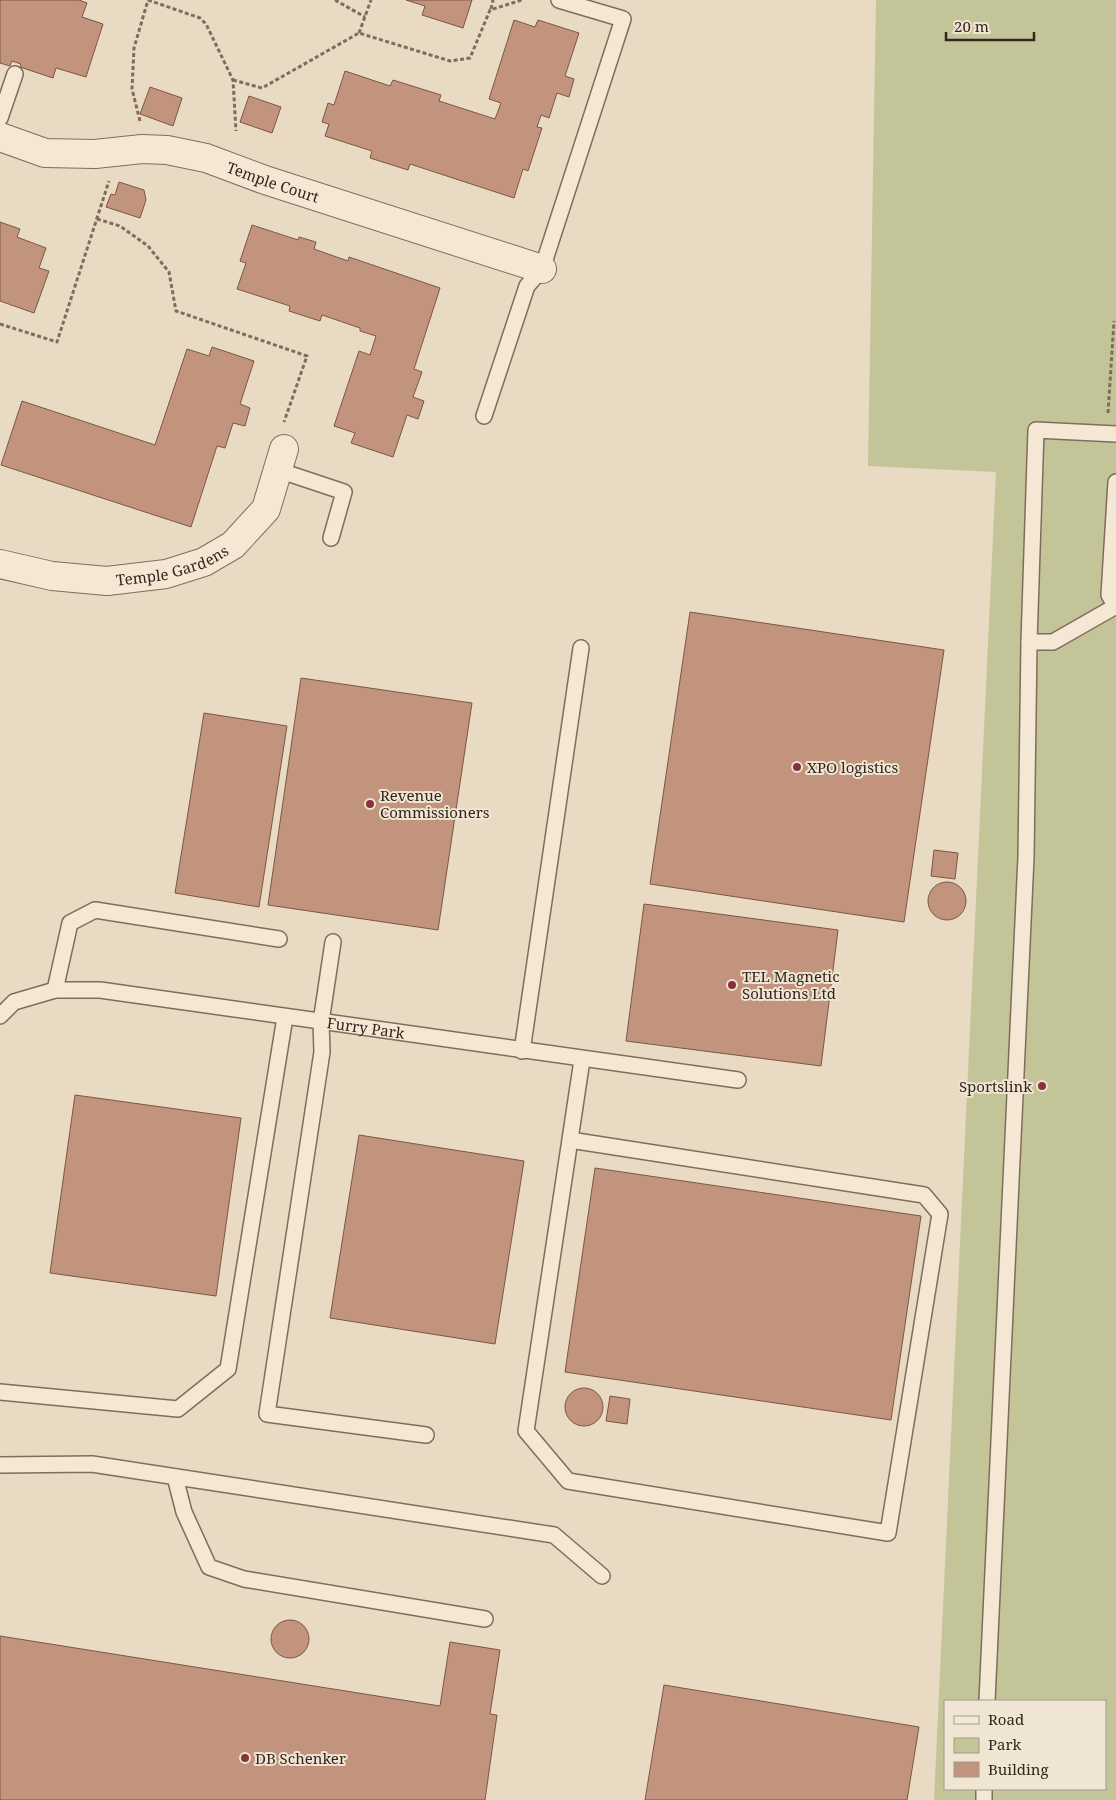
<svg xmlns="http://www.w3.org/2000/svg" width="1116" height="1800" viewBox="0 0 1116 1800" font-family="'Noto Serif',serif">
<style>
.green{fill:#c3c598;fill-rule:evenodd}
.building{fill:#c2947d;stroke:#7c5645}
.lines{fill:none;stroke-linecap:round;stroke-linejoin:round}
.lane-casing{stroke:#806c5c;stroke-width:18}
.street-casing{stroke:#806c5c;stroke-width:30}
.path{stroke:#806c5c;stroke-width:3;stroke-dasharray:4 2.5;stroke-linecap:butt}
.lane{stroke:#f4e8d5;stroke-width:15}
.street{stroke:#f4e8d5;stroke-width:28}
.poi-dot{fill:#88333b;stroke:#f0e5d2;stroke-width:2}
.labels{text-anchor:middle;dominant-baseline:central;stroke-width:4;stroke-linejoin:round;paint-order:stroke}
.street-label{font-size:15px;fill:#32261e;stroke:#f0e5d2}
.poi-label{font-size:15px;fill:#32261e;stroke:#f0e5d2;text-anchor:start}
</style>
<rect width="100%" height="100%" fill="#e8dac3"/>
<!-- green -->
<path class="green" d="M876,0H1116V1800H934L996,472L868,466ZM945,1701H1105V1789H945Z"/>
<!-- building -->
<g class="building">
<polygon points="0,0 79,0 87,3 82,17 103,24 86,77 56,68 53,78 20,67 21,64 12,61 10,66 0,63"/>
<polygon points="406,0 472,0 463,28 422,15 425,6"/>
<polygon points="514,20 535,27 538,20 579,33 565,76 574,79 569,97 557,93 549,118 541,115 537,127 542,128 528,171 523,169 514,198 410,164 408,170 370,158 372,151 325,136 329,124 322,122 328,103 334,105 345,71 390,86 393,80 441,95 439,101 495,119 501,103 489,99"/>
<polygon points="150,87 182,98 173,126 140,114"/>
<polygon points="249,96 281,107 272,133 240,122"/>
<polygon points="119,182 144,190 146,200 140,218 106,207 111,194 115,195"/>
<polygon points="0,222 20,229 17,237 46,248 39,268 49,271 34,313 0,301"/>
<polygon points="252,225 298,240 299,237 316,242 314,249 348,261 349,257 440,288 414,369 422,372 413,397 424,401 418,419 407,415 393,457 351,443 355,433 334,426 359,351 370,355 376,336 360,331 360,328 322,315 320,321 289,311 290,306 237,289 246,263 240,261"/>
<polygon points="212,347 254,361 240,404 250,408 245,426 233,423 225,448 217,446 191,527 1,465 22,401 155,445 187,349 209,356"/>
<polygon points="690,612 944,650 904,922 650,884"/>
<polygon points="301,678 472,703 438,930 268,905"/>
<polygon points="204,713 287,726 259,907 175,893"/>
<polygon points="934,850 958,853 955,879 931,876"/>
<circle cx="947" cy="901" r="19"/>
<polygon points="644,904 838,930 821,1066 626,1041"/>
<polygon points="75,1095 241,1118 216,1296 50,1273"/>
<polygon points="359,1135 524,1161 495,1344 330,1318"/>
<polygon points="595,1168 921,1216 891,1420 565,1372"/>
<circle cx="584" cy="1407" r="19"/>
<polygon points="610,1396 630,1399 627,1424 606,1421"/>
<circle cx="290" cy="1639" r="19"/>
<polygon points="0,1636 440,1706 450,1642 500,1650 490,1714 497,1715 485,1800 0,1800"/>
<polygon points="664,1685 919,1727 907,1800 645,1800"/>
</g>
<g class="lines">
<defs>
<g id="lane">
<polyline points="0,118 15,74"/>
<polyline points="484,416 527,286 542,269 623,19 559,0"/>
<polyline points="278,470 344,492 331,538"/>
<polyline points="1116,607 1109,595 1116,482"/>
<polyline points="1029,642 1053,642 1116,606"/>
<polyline points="333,942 321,1022 322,1052 267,1414 426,1435"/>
<polyline points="55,990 70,923 95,910 279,939"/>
<path id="s1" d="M0,1016L14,1002L55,990H100L738,1080"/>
<polyline points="522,1051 581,648"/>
<polyline points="570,1140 924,1195 940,1214 888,1533 568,1481 526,1431 582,1060"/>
<polyline points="0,1392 178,1409 228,1369 285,1017"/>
<polyline points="0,1465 92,1464 554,1535 602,1576"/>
<polyline points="175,1477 184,1512 209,1567 244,1579 485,1619"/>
<polyline points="987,1701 1026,857 1029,642 1036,430 1116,434"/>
<polyline points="984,1800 984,1789"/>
</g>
<g id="street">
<path id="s2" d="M0,137L45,153L95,154L142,149L167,150L206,158L265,180L542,269"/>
<path id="s3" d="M0,564L52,576L107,581L166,574L204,562L233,545L266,509L284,449"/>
</g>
</defs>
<!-- lane casing -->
<use href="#lane" class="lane-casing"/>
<!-- street casing -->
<use href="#street" class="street-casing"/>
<!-- path -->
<g class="path">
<polyline points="148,0 200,18 206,24 233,80 236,131"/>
<polyline points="335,0 365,17"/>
<polyline points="491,9 493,0"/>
<polyline points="359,33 371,0"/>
<polyline points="233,80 262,88 359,33 450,61 470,58 490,10 522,0"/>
<polyline points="140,121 132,89 134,48 148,0"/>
<polyline points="97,219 120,226 148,246 169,272 176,311 307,356 284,422"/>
<polyline points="0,324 57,342 109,181"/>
<polyline points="1108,413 1114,321"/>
</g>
<!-- lane -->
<use href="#lane" class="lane"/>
<!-- street -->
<use href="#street" class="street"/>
</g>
<!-- markers -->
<g class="poi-dot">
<circle cx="797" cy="767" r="5"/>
<circle cx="370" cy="804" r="5"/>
<circle cx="732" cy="985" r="5"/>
<circle cx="1042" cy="1086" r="5"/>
<circle cx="245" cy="1758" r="5"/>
</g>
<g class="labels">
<!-- street labels -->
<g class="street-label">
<text stroke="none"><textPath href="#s2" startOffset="281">Temple Court</textPath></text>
<text stroke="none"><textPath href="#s3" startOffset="176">Temple Gardens</textPath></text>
<text stroke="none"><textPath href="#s1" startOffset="376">Furry Park</textPath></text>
</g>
<!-- poi labels -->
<g class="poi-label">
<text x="807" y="767">XPO logistics</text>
<text x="380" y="795">Revenue<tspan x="380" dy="17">Commissioners</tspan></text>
<text x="742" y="976">TEL Magnetic<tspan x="742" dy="17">Solutions Ltd</tspan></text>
<text x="1032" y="1086" text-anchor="end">Sportslink</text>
<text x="255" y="1758">DB Schenker</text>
</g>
</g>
<!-- legend -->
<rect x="944" y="1700" width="162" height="90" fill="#f0e5d2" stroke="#a4998a"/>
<rect x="954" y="1716" width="25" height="8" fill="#f4e8d5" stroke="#a4998a"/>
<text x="988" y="1725" font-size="15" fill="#32261e">Road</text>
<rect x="954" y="1738" width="25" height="15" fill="#c3c598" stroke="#a4998a"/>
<text x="988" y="1750" font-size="15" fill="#32261e">Park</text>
<rect x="954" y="1762" width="25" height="15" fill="#c2947d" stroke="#a4998a"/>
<text x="988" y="1775" font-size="15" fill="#32261e">Building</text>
<!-- scale -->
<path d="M946 32v8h88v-8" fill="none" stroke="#32261e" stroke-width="2.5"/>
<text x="954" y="32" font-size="15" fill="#32261e" stroke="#f0e5d2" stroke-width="4" paint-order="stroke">20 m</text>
</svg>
